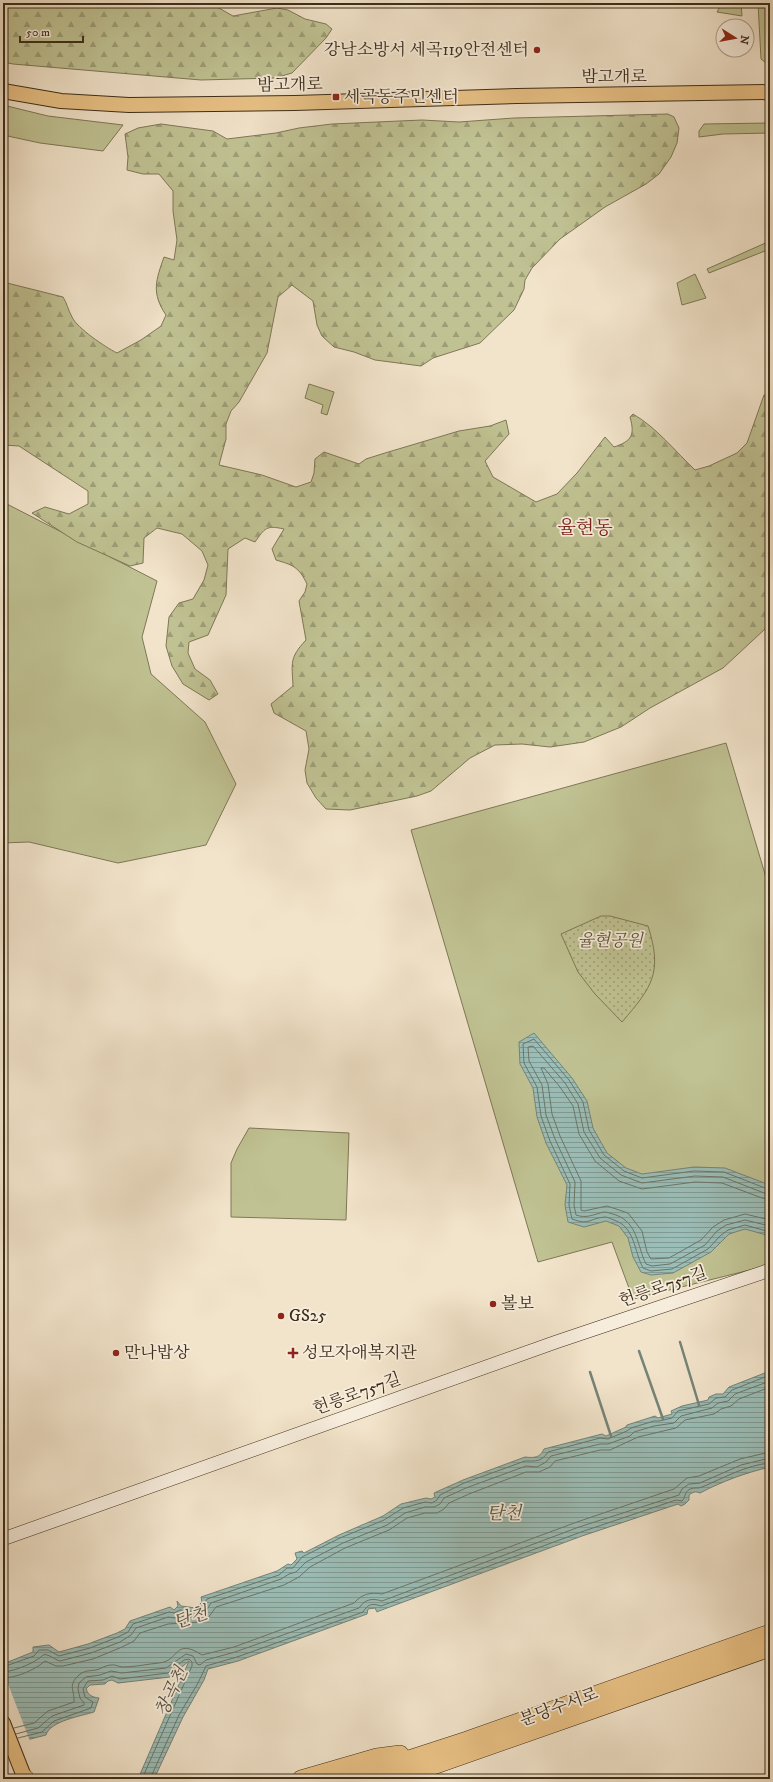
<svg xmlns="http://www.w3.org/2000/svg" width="773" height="1782" viewBox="0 0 773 1782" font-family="'IM FELL DW Pica','Noto Serif KR',serif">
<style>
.green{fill:#c0c293;stroke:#7e7856}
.forest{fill:url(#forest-firs);stroke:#7e7856}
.garden{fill:url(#garden-dots);stroke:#7e7856}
.water{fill:url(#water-rules);stroke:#758478}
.pier{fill:#f2e4cb}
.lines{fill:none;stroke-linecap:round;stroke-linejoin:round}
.shore{stroke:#6c7668;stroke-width:1}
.stream{stroke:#758478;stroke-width:2.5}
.secondary-casing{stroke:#3d2e19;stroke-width:14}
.primary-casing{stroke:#3d2e19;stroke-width:16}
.highway-casing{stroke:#3d2e19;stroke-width:18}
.secondary{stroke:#f7eddd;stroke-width:13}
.primary{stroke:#e9c286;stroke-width:14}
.highway{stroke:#e9c286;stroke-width:17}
.poi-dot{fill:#8f2418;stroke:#f7eddd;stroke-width:1.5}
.labels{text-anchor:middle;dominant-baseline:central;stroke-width:3.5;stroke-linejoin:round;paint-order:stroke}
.poi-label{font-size:17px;fill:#3d2e19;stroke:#f7eddd;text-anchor:start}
.street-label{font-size:17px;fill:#3d2e19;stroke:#f7eddd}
.park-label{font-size:17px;font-style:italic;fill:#5e5338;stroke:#f7eddd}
.water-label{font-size:18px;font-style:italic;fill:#545241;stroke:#f7eddd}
.quarter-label{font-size:19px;fill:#7a1f14;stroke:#f7eddd}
</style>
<defs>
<pattern id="forest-firs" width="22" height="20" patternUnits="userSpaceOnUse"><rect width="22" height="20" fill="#c0c293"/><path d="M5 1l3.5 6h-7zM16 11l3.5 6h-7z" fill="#9d9e77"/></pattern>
<pattern id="garden-dots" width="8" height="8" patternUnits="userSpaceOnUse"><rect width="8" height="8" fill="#c0c293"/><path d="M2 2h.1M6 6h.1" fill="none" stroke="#9d9e77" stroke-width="1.8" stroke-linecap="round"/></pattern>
<pattern id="water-rules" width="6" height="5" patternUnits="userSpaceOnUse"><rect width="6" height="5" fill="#9bbeb8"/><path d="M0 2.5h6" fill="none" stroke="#809b95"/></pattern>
</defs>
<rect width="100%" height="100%" fill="#f2e4cb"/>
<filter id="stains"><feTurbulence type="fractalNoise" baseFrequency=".005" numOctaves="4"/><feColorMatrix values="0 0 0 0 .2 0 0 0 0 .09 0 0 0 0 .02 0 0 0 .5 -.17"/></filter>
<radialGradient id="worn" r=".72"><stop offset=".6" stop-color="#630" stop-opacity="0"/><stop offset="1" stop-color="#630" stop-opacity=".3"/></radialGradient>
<!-- green -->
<g class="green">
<polygon points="722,3 741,3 742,16 717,12"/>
<polygon points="758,3 770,3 770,66 761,59"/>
<polygon points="3,105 48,116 123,125 103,151 40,143 3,135"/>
<polygon points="770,123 770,133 723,134 699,137 699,131 704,124"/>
<polygon points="770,241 770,249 709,273 707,269"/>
<polygon points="695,274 706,298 682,305 677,283"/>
<polygon points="309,384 334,392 327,415 321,413 323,405 305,398"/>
<polygon points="3,502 157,581 142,637 151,674 205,722 236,784 206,845 118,863 29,842 3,843"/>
<polygon points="726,743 770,891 770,1265 633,1299 612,1242 538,1262 411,830"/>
<polygon points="249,1128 349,1133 346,1220 231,1217 231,1163 237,1149"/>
</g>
<!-- forest -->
<g class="forest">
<polygon points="3,3 210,3 233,16 277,8 288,10 305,19 326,24 332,29 326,38 292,73 275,78 201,80 13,64 3,62"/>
<path d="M668,114L674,117L679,128L677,143L671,157L659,174L646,184L605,207L560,239L532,268L525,280L524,289L514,310L480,343L433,358L421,366L375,360L354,352L334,347L322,336L317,325L313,301L292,285L278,297L267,353L239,402L231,411L226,424V439L219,465L262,475L296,487L311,482L314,473L315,459L324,452L359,464L366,459L385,453L459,431L490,426L506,420L509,434L485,461L493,477L536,502L557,494L577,473L605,437L614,447C632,441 635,435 630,417L633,414C657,428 675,451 695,470L709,466L737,453L747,443L764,395L770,396V622L765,629L723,668L650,708L621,727L584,742L550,747L522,744L495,745L470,758L431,791L417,796L350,810L326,809L316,798L307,783L305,770L309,749L306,731L274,713L271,704L293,686C292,663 289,658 306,640L299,601L305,592L307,584C299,567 293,565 276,560L272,549L284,529C266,525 265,528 255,542L245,538L228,549L226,595L208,635L189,642L188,653L195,669L210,680L218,694L209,700L183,684L172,666L166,646L169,617L179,603L193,599L204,580L208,565L202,551L182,534L157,528L144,538L143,563L130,566L77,542L32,513L45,507L69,514L88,504V491L19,446L3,445V282L63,297C67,303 68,310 72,317C77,328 105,347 117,353L141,340L161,326L166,315C151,293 156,280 164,257L174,260L177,240L173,211V191L159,174H143L127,170L128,157L125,134L138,128L161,124L213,131L227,139L276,133L299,128L332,124L422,120L459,122L514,118Z"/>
</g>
<!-- garden -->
<path class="garden" d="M601,916H610L648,926C663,973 652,987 622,1022L595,994L578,972L561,934Z"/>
<!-- water -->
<g class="water">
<polygon points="534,1033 572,1078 587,1101 593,1128 607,1153 626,1168 642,1174 694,1167 725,1168 767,1184 770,1184 770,1236 745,1229 729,1234 711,1252 673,1273 651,1275 641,1272 633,1257 628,1238 619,1226 606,1221 584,1227 568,1222 565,1205 567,1185 546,1143 537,1117 533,1088 520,1064 519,1042"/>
<path d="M770,1371V1467C745,1473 723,1481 700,1493C695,1491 693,1492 689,1495V1500L685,1504L681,1506L678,1504L582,1536L379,1611L377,1612L375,1608L368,1609L367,1614L238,1661L208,1669L204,1680L183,1717L154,1779H138L189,1661L170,1677L118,1683L112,1680L108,1681L105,1684L90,1685L86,1689C89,1696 92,1697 99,1698L94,1712C81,1716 50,1721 46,1735L3,1746V1664L33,1652V1647L49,1645L59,1652L88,1644L117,1633L125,1629L130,1621L170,1607L174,1610L178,1606L177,1601L181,1606L196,1608L202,1602L201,1597L277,1571L288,1564L291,1565L297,1559L295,1553L302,1551L304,1553L339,1535L383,1516L401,1504L426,1498L431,1499L435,1497L434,1493L463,1480L525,1457C534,1458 540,1458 544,1449L602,1434L606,1436L626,1427L627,1425L655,1416L658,1418L672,1414L671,1411L682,1406L708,1400L709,1397L716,1394H723L729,1387Z"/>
</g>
<!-- pier -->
<polygon class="pier" points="3,1671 30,1741 3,1748"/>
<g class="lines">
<!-- shore -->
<g class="shore">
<path d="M770,1188H765L724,1172L694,1171L642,1178L624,1171L604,1155L589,1130L583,1102L569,1080L534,1039L523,1044L524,1063L537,1087L541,1116L550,1141L570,1184L569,1205L572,1219C590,1226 589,1218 605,1217C608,1217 611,1219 614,1220C635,1227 634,1251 643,1268L651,1271L672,1269L708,1249L720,1236L728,1230L745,1225L770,1232"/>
<path d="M770,1193H764L723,1177L695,1176L642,1183L621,1175L600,1158L584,1132L578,1104L565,1083L533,1046L528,1047L529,1061L542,1085L546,1115L555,1139L575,1182L574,1205L576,1215C587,1219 594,1214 604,1212C608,1212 612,1214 616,1215C638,1223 637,1246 646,1264L652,1266L670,1264L705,1245L717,1231L726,1225L745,1220L770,1226"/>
<polyline points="770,1199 762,1198 722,1183 695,1182 642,1189 619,1181 595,1161 579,1134 573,1106 560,1087 544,1068 541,1068 548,1084 552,1114 560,1136 581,1181 581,1210 584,1211 607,1206 628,1213 642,1231 647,1252 651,1259 669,1258 701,1240 713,1227 724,1220 745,1214 770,1220"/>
<path d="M3,1667L34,1656L39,1650H48L59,1656L90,1648L118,1637L128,1632L133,1624L169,1612L174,1613L180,1610L198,1612L204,1605L207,1599L279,1575L287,1568H293L302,1557L340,1538L384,1520L403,1508L425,1502L432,1503L437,1500L440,1495L464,1483L525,1461C537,1461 541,1462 548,1452L600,1438L608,1439L627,1431L631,1428L654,1421H659L672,1418L678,1411L709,1404L716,1398L725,1397L732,1390L770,1375"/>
<path d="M3,1672C11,1672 32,1664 38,1659C40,1658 42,1656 43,1655C48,1653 55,1660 60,1661L91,1653L120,1642L131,1635L136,1628L168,1617L175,1618L182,1615L199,1617L204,1614L211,1603L281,1579L289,1574L296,1572L306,1562L343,1543L387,1525L405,1513L425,1507H434L440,1504L444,1498L466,1488L526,1466L537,1467L546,1462L551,1456L600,1444H608L630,1436L634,1432L654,1426L674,1423L681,1416L712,1408L718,1403L728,1401L735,1394L770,1381"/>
<path d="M3,1678C16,1678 35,1670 45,1661L56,1666H63L93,1659L122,1647L134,1641L140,1633L168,1624L201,1622L208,1618L216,1607L284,1585L299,1577L310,1567L345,1548L389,1530L407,1518L425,1513H437L444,1509L449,1503L469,1494L526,1472H539L550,1467L555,1461L600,1450H610L638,1437L676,1428L685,1420L714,1414L721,1409L731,1406L739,1399L770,1387"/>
<path d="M14,1728L34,1723L48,1711L74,1702C75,1690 67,1686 79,1675C85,1670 90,1671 96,1670C101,1669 105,1665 111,1665C115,1664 119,1667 123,1667C134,1667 148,1664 159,1663C180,1661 174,1637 202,1655L234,1647L354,1603C362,1594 370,1592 382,1594L577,1522L674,1489L687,1478L699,1476L740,1459L770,1452"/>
<path d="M16,1734L38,1728L52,1716L84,1705V1703L80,1698L78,1689L79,1683L86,1677L100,1675L111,1671L122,1673L166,1668L186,1654L193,1656L197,1664L200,1665L206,1660L235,1652L359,1608C365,1599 372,1598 382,1601L579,1527L679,1495L682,1489L689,1484L700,1483L741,1465L770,1458"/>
<polyline points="18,1738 42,1732 54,1721 91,1708 93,1702 85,1697 83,1689 88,1681 103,1680 112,1676 120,1679 168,1673 184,1660 189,1659 192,1662 192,1666 142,1779"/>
<path d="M150,1779L179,1715L198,1683L206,1666L237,1657L363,1612C368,1604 372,1603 381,1606L581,1532L676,1500L682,1501C686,1497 684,1492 690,1489C695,1487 698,1489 702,1487C724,1478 746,1465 770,1463"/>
</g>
<!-- stream -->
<g class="stream">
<polyline points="680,1342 699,1405"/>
<polyline points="639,1351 663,1419"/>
<polyline points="590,1372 611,1436"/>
</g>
<defs>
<polyline id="secondary" points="3,1539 556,1342 770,1270"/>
<g id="primary">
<polyline points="3,91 61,101 129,105 295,103 517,96 770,92"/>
<polyline points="3,1723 25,1779"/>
</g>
<g id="highway">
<polyline points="24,1777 26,1779"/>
<polyline points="301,1779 377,1757 400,1754"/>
<polyline points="347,1779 467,1740 770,1633"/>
<polyline points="396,1779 770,1648"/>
</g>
</defs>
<!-- secondary casing -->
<use href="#secondary" class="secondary-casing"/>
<!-- primary casing -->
<use href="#primary" class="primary-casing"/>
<!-- highway casing -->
<use href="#highway" class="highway-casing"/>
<!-- secondary -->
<use href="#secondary" class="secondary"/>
<!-- primary -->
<use href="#primary" class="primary"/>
<!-- highway -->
<use href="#highway" class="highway"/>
</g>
<!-- markers -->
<g class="poi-dot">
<circle cx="537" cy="50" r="4"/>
<rect x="332" y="93" width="8" height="8" rx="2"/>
<circle cx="493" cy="1304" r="4"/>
<circle cx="281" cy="1316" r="4"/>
<circle cx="116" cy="1353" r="4"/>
<path d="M291 1347h4v4h4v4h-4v4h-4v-4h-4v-4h4z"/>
</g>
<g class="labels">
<!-- poi labels -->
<g class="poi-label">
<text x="529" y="50" text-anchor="end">강남소방서 세곡119안전센터</text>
<text x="344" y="97">세곡동주민센터</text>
<text x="501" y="1304">볼보</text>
<text x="289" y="1316">GS25</text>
<text x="124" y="1353">만나밥상</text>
<text x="302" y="1353">성모자애복지관</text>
</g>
<!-- street labels -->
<g class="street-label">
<text x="614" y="77">밤고개로</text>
<text transform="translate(290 85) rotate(-1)">밤고개로</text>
<text transform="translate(663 1287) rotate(-19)">헌릉로757길</text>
<text transform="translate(357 1394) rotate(-20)">헌릉로757길</text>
<text transform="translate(559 1707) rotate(-20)">분당수서로</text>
</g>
<!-- park labels -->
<g class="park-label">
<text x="610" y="941">율현공원</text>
</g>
<!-- water labels -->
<g class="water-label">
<text x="504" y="1514">탄천</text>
<text transform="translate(191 1618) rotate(-18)">탄천</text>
<text transform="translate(172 1692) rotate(-65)">창곡천</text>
</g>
<!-- quarter labels -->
<g class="quarter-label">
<text x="585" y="528">율현동</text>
</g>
</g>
<!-- margin -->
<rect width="773" height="1782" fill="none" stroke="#f2e4cb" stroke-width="16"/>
<rect x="4" y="4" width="765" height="1774" fill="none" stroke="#3d2e19" stroke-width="2"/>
<rect x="8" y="8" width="757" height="1766" fill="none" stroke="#3d2e19"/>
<!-- north arrow -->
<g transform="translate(735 38) rotate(101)"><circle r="19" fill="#f7eddd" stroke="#ada18f"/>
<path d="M0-3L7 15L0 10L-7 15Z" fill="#8f2418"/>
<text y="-6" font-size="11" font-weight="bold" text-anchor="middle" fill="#3d2e19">N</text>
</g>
<!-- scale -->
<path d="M20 36v6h63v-6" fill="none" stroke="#3d2e19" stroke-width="2"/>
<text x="26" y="36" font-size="12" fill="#3d2e19" stroke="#f7eddd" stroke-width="3" paint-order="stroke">50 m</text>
<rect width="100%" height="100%" filter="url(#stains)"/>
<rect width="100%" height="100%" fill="url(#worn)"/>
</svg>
